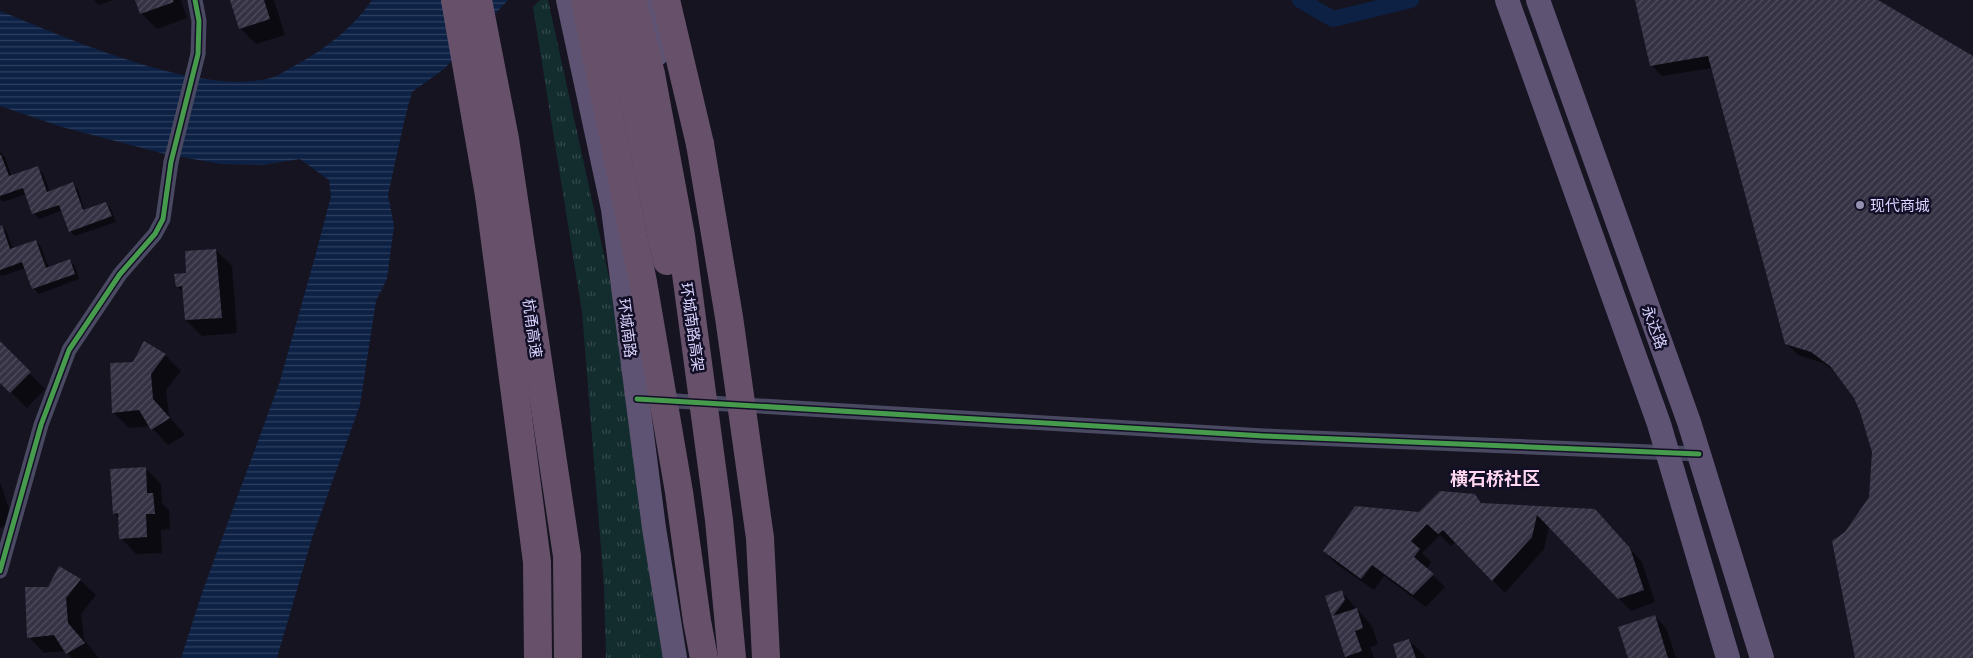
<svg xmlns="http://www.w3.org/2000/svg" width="1973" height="658" viewBox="0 0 1973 658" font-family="Barlow,'Noto Sans SC',sans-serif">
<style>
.park{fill:url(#park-tufts)}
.water{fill:url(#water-rules)}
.shadow{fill:#0007}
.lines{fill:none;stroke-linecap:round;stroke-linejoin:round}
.canal{stroke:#0d2144;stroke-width:16}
.building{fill:url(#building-hatch)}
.street{stroke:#4a4962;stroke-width:15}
.primary{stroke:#5e5373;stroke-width:24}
.highway{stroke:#67516a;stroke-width:28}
.street-bridge{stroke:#4a4962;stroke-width:15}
.highway-bridge{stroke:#67516a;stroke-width:28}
.cycleway-casing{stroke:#130f26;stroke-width:8}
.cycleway{stroke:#469c4c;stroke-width:5}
.poi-dot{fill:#9591b1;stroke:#130f26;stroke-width:2}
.labels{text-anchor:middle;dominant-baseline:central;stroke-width:5;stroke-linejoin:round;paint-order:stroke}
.poi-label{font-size:15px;fill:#d9d4ff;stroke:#130f26;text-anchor:start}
.street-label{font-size:15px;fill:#d9d4ff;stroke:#130f26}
.quarter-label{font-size:18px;font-weight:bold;fill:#ffd6f0;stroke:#130f26}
</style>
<defs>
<pattern id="park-tufts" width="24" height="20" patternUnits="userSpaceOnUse" patternTransform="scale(1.25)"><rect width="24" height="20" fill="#132c2d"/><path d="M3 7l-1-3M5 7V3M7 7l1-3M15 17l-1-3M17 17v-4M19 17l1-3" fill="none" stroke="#354a4c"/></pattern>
<pattern id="water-rules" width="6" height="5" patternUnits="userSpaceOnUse" patternTransform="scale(1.25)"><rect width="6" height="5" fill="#0d2144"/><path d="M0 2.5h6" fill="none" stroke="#304060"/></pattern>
<pattern id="building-hatch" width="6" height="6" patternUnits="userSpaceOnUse" patternTransform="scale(1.25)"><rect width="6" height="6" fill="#343243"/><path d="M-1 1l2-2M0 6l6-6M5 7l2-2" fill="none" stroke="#514f5f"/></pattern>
</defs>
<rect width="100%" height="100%" fill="#161421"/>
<!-- park -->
<polygon class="park" points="540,0 548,0 619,323 664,658 606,658 604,586 582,312 533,7"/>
<!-- water -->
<path class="water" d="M372,0H508L444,69L412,92L404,122L388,195L394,226L387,279L376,301L360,405L312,538L277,658H181L203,590L279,384L315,257L331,196L329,180L300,159L263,165L221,164L165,154L62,127L0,106V11C67,38 204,99 274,77C281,74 288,69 294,66C324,50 353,28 372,0Z"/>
<!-- shadow -->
<g class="shadow">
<polygon points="94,0 113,0 99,5"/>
<polygon points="136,0 181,0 187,18 157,29 141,13"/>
<polygon points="231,0 274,0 285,35 256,44 240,28"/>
<polygon points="1636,0 1875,0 1973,57 1973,658 1856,658 1873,452 1861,411 1855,397 1837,373 1823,363 1798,355 1786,343 1712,68 1662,76 1651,65"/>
<polygon points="0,152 5,157 12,177 37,168 43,173 50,192 72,184 78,189 85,211 106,203 111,209 116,222 75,236 70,231 63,210 39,219 34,213 26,194 3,202 0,199"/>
<polygon points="0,225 6,230 13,249 36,241 41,247 49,268 69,260 75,266 79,279 39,294 33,288 26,268 2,276 0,274"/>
<polygon points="216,250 232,266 237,333 202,336 186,320 184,293 177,286"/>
<polygon points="145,343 165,355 181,371 166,390 169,416 185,435 168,445 150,426 129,428 114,413 134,364"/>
<polygon points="0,344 45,389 27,408 0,381"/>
<polygon points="145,468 161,484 162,503 169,510 170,529 161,530 162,553 136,554 121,538 119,519 114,513"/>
<polygon points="0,482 14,523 0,528"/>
<polygon points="1475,496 1483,504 1607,523 1642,562 1655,602 1631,611 1549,526 1544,549 1505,593 1456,542 1451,546 1440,535 1422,553 1431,562 1427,569 1445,587 1426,607 1384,576 1374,590 1336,564 1324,551 1419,513"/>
<polygon points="80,580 96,595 81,614 84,640 99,658 72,658 65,651 44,653 29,637"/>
<polygon points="1342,592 1372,626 1378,644 1370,647 1374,658 1348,658 1346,656 1327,597"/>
<polygon points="1654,616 1666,628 1676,658 1629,658"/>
<polygon points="1409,640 1425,656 1426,658 1399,658"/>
</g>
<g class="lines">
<!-- canal -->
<polyline class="canal" points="1300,0 1333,19 1411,0"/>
</g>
<!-- building -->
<g class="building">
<polygon points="135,0 173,0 174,2 140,14"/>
<polygon points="230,0 264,0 270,19 239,29"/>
<polygon points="1635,0 1878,0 1973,56 1973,658 1855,658 1832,541 1845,532 1869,497 1872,452 1860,412 1854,398 1831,367 1811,352 1785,344 1708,56 1650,66"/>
<polygon points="0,155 1,155 9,176 38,166 47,192 73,182 83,210 106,202 112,216 69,232 59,205 32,214 23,188 0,196"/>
<polygon points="2,225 10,249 36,240 46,268 70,259 75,274 32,289 22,262 0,270 0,226"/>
<polygon points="216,249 222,318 185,320 182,286 176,287 174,274 186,273 185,251"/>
<polygon points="0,341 31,372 10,393 0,383"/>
<polygon points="144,341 166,354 151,374 153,399 170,418 151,430 139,410 112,413 110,363 133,362"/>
<polygon points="146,467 147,493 153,493 155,514 146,514 147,537 119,539 118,513 113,514 110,469"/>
<polygon points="1440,491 1475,494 1481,503 1595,509 1630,548 1644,590 1618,599 1537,515 1532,537 1492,581 1443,530 1438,534 1427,524 1411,541 1420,549 1414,557 1434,574 1413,595 1372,565 1361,579 1323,551 1355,506 1419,512"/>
<polygon points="59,566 81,579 66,598 68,623 85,643 66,654 54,635 27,638 25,587 48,587"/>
<polygon points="1342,590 1345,600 1333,616 1357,608 1363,628 1355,631 1362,651 1345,657 1325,596"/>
<polygon points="1655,615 1668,658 1628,658 1618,627"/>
<polygon points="1409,639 1416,658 1397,658 1393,644"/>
</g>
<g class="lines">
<!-- street -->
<g class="street">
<polyline points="195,0 199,21 198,54"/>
<polyline points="659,400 1264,436 1699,454"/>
<polyline points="0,571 41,425 69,350 120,274 155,234 163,219 171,162"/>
</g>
<!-- primary -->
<g class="primary">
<polyline points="568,0 613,209 654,528 675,658"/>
<polyline points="647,0 657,54"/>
<polyline points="1507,0 1659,424 1728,658"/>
<polyline points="1538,0 1689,422 1762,658"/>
</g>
<!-- highway -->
<g class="highway">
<polyline points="478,0 505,139 567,556 568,658"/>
<polyline points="666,0 700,144"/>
<polyline points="489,195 537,562 538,658"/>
</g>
<!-- street-bridge -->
<polyline class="street-bridge" points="171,162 198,54"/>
<!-- highway-bridge -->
<g class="highway-bridge">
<polyline points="455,0 489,195"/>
<polyline points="585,0 643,282 679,492 697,621 704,658"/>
<polyline points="613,0 667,261"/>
<polyline points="632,0 651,74 681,236 719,520 732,658"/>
<polyline points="700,144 729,317 760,538 766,658"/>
</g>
<defs>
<g id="cycleway">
<polyline points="637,399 1264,436 1699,454"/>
<polyline points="0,571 41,425 69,350 120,274 155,234 163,219 171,162 198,54 199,21 195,0"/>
</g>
</defs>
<!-- cycleway casing -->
<use href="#cycleway" class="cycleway-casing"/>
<!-- cycleway -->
<use href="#cycleway" class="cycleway"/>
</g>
<!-- markers -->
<circle class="poi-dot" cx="1860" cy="205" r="5"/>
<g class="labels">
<!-- poi labels -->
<g class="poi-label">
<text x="1870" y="205">现代商城</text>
</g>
<!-- street labels -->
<g class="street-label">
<text transform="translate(693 327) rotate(82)">环城南路高架</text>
<text transform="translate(1655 327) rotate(70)">永达路</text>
<text transform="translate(533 328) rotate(82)">杭甬高速</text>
<text transform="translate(628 328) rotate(83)">环城南路</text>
</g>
<!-- quarter labels -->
<g class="quarter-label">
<text x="1495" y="478">横石桥社区</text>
</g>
</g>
</svg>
